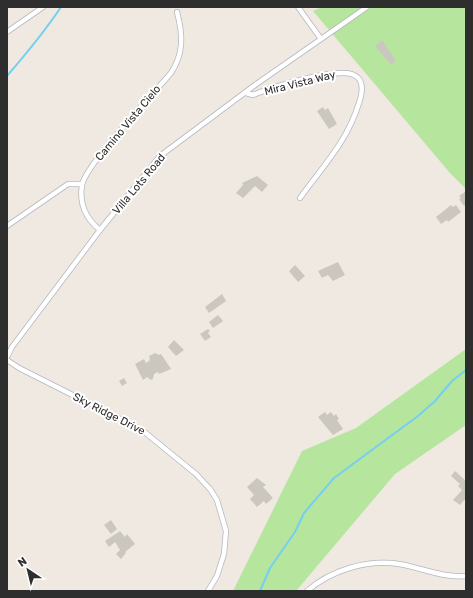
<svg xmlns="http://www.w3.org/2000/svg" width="473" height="598" viewBox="0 0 473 598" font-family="Rubik,sans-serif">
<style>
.green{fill:#b6e59e}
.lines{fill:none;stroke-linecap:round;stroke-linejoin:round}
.stream{stroke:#75cff0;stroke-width:2}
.building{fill:#cbc7bf}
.minor-casing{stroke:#b4b7c1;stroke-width:6}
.minor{stroke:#fff;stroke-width:4.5}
.labels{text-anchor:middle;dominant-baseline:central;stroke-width:4;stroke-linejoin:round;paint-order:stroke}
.street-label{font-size:11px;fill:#2e2e2e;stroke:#fff}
</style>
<rect width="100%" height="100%" fill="#efe9e1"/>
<!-- green -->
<g class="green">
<polygon points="322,7 466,7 466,189 450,173 313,11"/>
<polygon points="466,349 466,425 395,474 296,591 233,591 302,451 356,428"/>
</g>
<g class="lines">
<!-- stream -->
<g class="stream">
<path d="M7,76C26,54 45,31 61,7"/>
<polyline points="260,591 270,568 295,532 304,513 334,478 418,416 435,401 452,381 466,370"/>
</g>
</g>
<!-- building -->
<g class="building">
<polygon points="382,40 396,61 391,65 375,46"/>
<polygon points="323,107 325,110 328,108 337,124 329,129 317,111"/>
<polygon points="257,176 268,185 262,192 255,186 243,198 236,193 243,185 242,183"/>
<polygon points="466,191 466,205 464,206 459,199 461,198 459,196"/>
<polygon points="451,205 453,207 456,205 461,212 448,222 447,220 441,224 436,217"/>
<polygon points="338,262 345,275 333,281 328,275 322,278 318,271"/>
<polygon points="295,265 305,276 298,282 289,271"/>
<polygon points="222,294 226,301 209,313 205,307"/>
<polygon points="218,315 223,321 213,328 209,322"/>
<polygon points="208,329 210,331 208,333 211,337 205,341 200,334"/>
<polygon points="174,340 184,350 176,356 168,347"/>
<polygon points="155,353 159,355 161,354 171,369 159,374 158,372 154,374 153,379 151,380 147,377 143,380 135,364 144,359 146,363 150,360 149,356"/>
<polygon points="124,378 127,383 122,386 119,381"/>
<polygon points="325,412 327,415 331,412 334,416 336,414 339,419 337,420 343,429 333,435 318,417"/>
<polygon points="455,471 466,481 466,498 460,505 453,500 462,490 458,486 460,484 451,476"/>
<polygon points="257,478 266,485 263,487 273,498 266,504 264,501 257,507 250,499 254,495 247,487"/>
<polygon points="111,520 117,529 111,534 104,525"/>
<polygon points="120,531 125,537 127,534 135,544 125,552 126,553 121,559 116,554 120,550 115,542 109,547 105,541"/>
</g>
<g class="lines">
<defs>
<g id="minor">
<polyline points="298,7 321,39"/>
<polyline points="7,32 43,7"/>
<path d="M246,93L253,95C274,86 295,81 317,76C342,71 371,67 359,103C347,142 323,166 300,198"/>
<polyline points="7,226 68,184 82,184"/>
<path d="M100,230C85,218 79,204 82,185C86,164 154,93 171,73C184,53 183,35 177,12"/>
<polyline points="7,357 12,347 100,230 160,156 255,85 367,7"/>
<polyline points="7,360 19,368 142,430 196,474 210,489 217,500 226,531 224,554 217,576 208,591"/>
<path d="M307,591C331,570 368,559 399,564C422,568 443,578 466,576"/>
</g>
</defs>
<!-- minor casing -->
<use href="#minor" class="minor-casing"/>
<!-- minor -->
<use href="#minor" class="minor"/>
</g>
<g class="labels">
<!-- street labels -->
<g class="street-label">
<text transform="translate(300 83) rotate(-14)">Mira Vista Way</text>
<text transform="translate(128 123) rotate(-50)">Camino Vista Cielo</text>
<text transform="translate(139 184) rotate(-50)">Villa Lots Road</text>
<text transform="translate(109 414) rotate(27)">Sky Ridge Drive</text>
</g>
</g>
<!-- border -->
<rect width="473" height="598" fill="none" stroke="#2e2e2e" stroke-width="16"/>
<!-- north arrow -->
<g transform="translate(28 570) rotate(325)" stroke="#ffffff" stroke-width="3" paint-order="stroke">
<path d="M0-3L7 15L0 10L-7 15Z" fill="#2e2e2e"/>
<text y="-6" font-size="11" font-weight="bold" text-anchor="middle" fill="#2e2e2e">N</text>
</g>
</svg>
